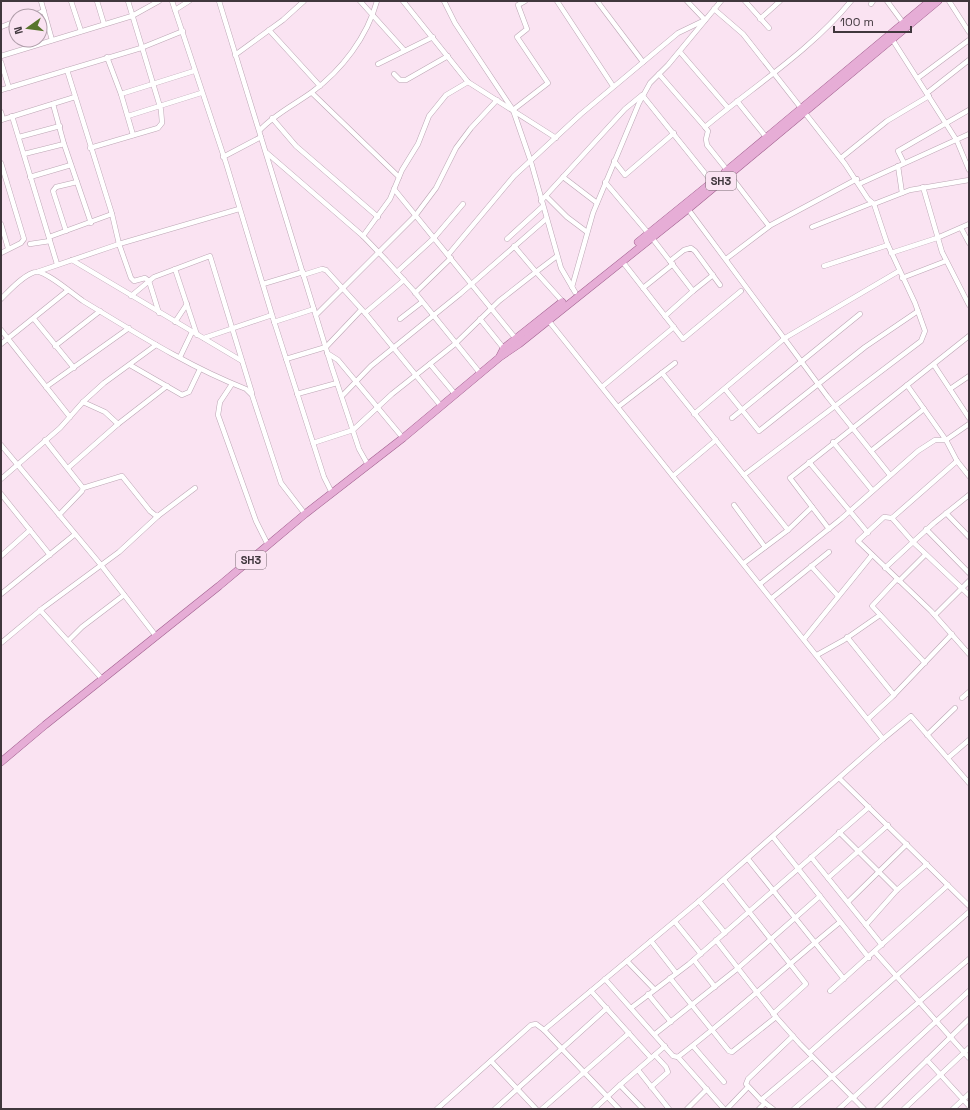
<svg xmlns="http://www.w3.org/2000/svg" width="970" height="1110" viewBox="0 0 970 1110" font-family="'Space Grotesk',sans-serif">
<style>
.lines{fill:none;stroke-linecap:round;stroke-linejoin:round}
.street-casing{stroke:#bca6b4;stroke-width:5.5}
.primary-casing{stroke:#a1608f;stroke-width:8}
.street{stroke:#fff;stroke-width:4.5}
.primary{stroke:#e6add6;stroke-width:7}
.labels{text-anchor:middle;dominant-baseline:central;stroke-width:4;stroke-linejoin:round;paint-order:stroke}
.shield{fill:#fae3f2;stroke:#786b73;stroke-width:1}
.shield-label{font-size:11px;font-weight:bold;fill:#40373d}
</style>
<rect width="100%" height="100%" fill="#fae3f2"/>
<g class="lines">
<defs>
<g id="street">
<polyline points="41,1 52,40"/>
<polyline points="71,1 81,31"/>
<polyline points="97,1 104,24"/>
<polyline points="172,1 226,163 272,315 324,477 332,493"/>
<polyline points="219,1 332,368 359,449 368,465"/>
<polyline points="360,1 404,50"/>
<polyline points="403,1 468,82 556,138"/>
<polyline points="444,1 455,23 513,110 531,162 561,268 575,292"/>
<polyline points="557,1 613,86"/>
<polyline points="597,1 643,62"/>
<polyline points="745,1 769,28"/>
<polyline points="887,1 904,24"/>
<polyline points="949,1 969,32"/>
<polyline points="871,4 873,1"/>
<polyline points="714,9 743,34 845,164 868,199 874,204 887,243 915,303 925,331 921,341 744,475"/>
<polyline points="175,10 189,1"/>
<polyline points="31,16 44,11"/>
<polyline points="760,19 780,1"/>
<polyline points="1,27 16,21"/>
<polyline points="269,30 320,86"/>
<polyline points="892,39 957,141 969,170"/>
<polyline points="680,52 728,108"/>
<polyline points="235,55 283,20 304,1"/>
<polyline points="1,56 132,16 159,1"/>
<polyline points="107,57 121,94 133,135"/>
<polyline points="1,62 9,88"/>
<polyline points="378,64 433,37"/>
<polyline points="67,70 112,214 119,244 131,278 134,281 145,278 149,281 159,313"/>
<polyline points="394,74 400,80 406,80 448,56"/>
<path d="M659,74L705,127C754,86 810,51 851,1"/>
<polyline points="918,78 969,40"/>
<polyline points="1,90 141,48 183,31"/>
<polyline points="312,93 399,177"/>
<polyline points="927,93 969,60"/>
<polyline points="121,94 194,71"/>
<polyline points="643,96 712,182"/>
<polyline points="737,101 766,137"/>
<polyline points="53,104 64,144 91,223"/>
<polyline points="513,110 548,83 517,37 527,29 518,5 525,1"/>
<polyline points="1,112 3,119"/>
<polyline points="12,116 57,264"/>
<polyline points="128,116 201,93"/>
<polyline points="272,118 296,146 378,217"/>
<polyline points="1,120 75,97"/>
<polyline points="705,127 708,131 706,139 707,145 727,170"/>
<path d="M260,130C275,114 294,105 312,92C342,70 367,37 377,1"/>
<polyline points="19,137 60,126"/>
<polyline points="90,148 158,128 162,123 161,110 128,1"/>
<polyline points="267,153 363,236 386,260 413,290 480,373"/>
<polyline points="24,154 64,144"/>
<polyline points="223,157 261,137"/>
<polyline points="841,158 887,121 929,96"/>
<polyline points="614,161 625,175 674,133"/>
<polyline points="1,163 24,239 21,243 1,253"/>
<polyline points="904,163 898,151 969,110"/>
<polyline points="898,166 902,193"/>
<polyline points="729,174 769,226"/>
<polyline points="30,177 71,165"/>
<polyline points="563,177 597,203"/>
<polyline points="605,182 649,234"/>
<polyline points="859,184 969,134"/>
<polyline points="923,187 942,252 969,305"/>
<polyline points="394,189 516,339"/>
<polyline points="546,196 567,217 587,232"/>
<polyline points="541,201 625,109 642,95"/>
<polyline points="874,204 910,190 969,180"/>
<polyline points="688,209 827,396 890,475"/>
<polyline points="1,224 8,248"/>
<polyline points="812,227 872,203"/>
<polyline points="961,228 969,243"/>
<polyline points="66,231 53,191 56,187 77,182"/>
<polyline points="363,236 390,199 402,170 418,144 429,116 446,95 468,82"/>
<polyline points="49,237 112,214"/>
<polyline points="652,238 693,291 665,316"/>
<polyline points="507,239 542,207"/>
<polyline points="30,244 50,241"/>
<polyline points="891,253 937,238 969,224"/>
<polyline points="448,255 514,176 581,114 678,33 705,20 687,1"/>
<polyline points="557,256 536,272 563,302"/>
<polyline points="726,259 771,225 857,179"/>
<polyline points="72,260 242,361"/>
<polyline points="622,261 683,339 741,291"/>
<polyline points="670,261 684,250 691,248 695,251 720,285"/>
<polyline points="824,266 888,245"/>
<polyline points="175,269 197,335"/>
<polyline points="37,272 119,244 239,209"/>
<polyline points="397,272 434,238 463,204"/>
<polyline points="303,275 322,269 326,270 365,313 441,406"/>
<polyline points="902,278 946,261"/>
<polyline points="263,284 303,272"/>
<polyline points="572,287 593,213 639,103 650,83 668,65 721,1"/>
<polyline points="643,288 673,264"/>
<polyline points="693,291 713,275"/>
<polyline points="415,293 451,258"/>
<polyline points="131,296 154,277 210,256 252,393"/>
<path d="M1,299C9,291 26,272 37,272C46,271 74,295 83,301C136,333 189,367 246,389L252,395L281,483L305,514"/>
<polyline points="365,313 404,280"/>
<polyline points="316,315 415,216 436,188 456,148 471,128 497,100"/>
<polyline points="34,319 74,368"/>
<polyline points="400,319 422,302"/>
<polyline points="480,319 505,350"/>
<polyline points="548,320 883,739 699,901 544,1030 619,1109"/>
<polyline points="175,322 187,304"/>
<polyline points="274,322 314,309"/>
<polyline points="1,330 70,417"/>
<polyline points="204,338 272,315"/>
<polyline points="1,344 67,291"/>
<polyline points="55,346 100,311"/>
<polyline points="327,353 338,360 403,438"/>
<polyline points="180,357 192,332"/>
<polyline points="286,359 326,347 361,310"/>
<polyline points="430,364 455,394"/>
<polyline points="130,365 182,395 189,392 200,369"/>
<polyline points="934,365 969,418"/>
<polyline points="662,373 788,530"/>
<polyline points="232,384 220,402 218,415 256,521 268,545"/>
<polyline points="46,387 129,328"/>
<polyline points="602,387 674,327"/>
<polyline points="725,389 759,431 865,347 918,311"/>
<polyline points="950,389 969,376"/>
<polyline points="297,394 337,383"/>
<polyline points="342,396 371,366 460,294 546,219"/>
<polyline points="83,402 105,412 118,424"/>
<polyline points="618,407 675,363"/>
<polyline points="694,414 785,338 899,271"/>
<polyline points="732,418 860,314"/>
<polyline points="969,424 946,440 957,461 969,476"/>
<polyline points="45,440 83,488 82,491 59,515"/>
<polyline points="833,442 872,490"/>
<polyline points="313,443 353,430 392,394 455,344 499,301 536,272 514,246"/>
<polyline points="1,445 101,565 156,636"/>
<polyline points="871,451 924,409"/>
<polyline points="957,461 892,518 884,517 858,541 931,611 969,654"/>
<polyline points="809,462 868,533"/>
<polyline points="68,468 118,424 167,386"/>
<polyline points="673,476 716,440"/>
<polyline points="1,479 60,428 83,402 104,383 156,345"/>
<polyline points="83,488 122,476 150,511 155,515 158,516 195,488"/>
<polyline points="1,494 50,555"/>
<polyline points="969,495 934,523 913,542 969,595"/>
<polyline points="734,505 765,547"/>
<polyline points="946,513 969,537"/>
<polyline points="829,529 790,478 969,336"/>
<polyline points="926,529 969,573"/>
<polyline points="1,556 30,530"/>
<polyline points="744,563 788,530 812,507"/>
<polyline points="811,566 838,596"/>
<polyline points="885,568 913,542 892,518"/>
<polyline points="897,579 872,606 925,663"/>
<polyline points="899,581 925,555"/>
<polyline points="760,584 841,519 918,451 935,440 946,440 907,385"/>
<polyline points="1,594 74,535"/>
<polyline points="772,598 829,552"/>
<polyline points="40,610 103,680"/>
<polyline points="935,615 969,581"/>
<polyline points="847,637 894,695"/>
<polyline points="804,639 872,555"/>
<polyline points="69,640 82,627 124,595"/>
<polyline points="1,643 43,608 119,552 158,516"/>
<polyline points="817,655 844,640 880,615"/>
<polyline points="962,698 969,692"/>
<polyline points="868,719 892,697 952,634"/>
<polyline points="927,735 955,708"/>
<polyline points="883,739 911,716 969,783"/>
<polyline points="948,758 969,740"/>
<polyline points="840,779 969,906"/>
<polyline points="839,832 897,890"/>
<polyline points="773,837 869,958"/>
<polyline points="811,857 882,945"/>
<polyline points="748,859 844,979"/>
<polyline points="828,878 888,825"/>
<polyline points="724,880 806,984 773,1014"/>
<polyline points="699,901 725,933"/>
<polyline points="848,902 907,844"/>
<polyline points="675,922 701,954"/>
<polyline points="866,925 897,890 927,864"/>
<polyline points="716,940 776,1017 800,1044 864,1109"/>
<polyline points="651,941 676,973"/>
<polyline points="875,952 969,1058"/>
<polyline points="694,960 715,987"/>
<polyline points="627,961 654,989"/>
<polyline points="670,978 729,1051 732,1052 776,1017"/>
<path d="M605,979L673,1056L678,1057C734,1014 786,966 840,922"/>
<polyline points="591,991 651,1058"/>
<polyline points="830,991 948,885"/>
<polyline points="648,994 671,1022"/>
<polyline points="631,1008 689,964 869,807"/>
<polyline points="655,1034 737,969 820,896"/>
<polyline points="793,1036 748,1079 746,1084 761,1100 812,1057"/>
<polyline points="693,1046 724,1082"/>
<polyline points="809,1053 969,912"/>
<polyline points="678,1057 724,1109"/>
<polyline points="927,1060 969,1106"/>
<polyline points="491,1061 536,1109"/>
<polyline points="638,1070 669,1109"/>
<polyline points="620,1085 665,1046"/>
<polyline points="651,1087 668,1072 666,1067 655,1055"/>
<polyline points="853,1098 969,991"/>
<polyline points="761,1100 773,1109"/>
<polyline points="437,1109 531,1025 536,1024 544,1030"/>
<polyline points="495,1109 607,1008"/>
<polyline points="542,1109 629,1033"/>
<polyline points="594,1109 620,1085 643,1109"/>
<polyline points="687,1109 707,1089"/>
<polyline points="727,1109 748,1087"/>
<polyline points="759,1109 765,1103"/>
<polyline points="794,1109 969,959"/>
<polyline points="839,1109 852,1097"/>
<polyline points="877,1109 969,1019"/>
<polyline points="904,1109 969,1048"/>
<polyline points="953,1109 969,1094"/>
</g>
<g id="primary">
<polyline points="725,172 930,1"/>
<polyline points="638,242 717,178"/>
<polyline points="500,356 504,348 562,302"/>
<polyline points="1,762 45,725 219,586 305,514 403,438 500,357 519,344 688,209 938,1"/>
</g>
</defs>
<!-- street casing -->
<use href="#street" class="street-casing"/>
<!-- primary casing -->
<use href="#primary" class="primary-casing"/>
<!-- street -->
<use href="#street" class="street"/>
<!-- primary -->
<use href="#primary" class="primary"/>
</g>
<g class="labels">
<!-- shield labels -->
<g class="shield">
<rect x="706" y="172" width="30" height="18" rx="3"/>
<rect x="236" y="551" width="30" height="18" rx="3"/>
</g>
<g class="shield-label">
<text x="721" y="181">SH3</text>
<text x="251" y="560">SH3</text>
</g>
</g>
<!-- border -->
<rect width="970" height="1110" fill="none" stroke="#40373d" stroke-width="4"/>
<!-- north arrow -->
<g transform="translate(28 28) rotate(256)"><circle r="19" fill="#fae3f2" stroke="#b09eaa"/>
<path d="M0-3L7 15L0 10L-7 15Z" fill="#58762c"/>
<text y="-6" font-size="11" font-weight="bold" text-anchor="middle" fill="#40373d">N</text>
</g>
<!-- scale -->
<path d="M834 26v6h77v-6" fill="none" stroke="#40373d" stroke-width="2"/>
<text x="840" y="26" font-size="12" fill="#40373d" stroke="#fae3f2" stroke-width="3" paint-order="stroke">100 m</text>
</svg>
